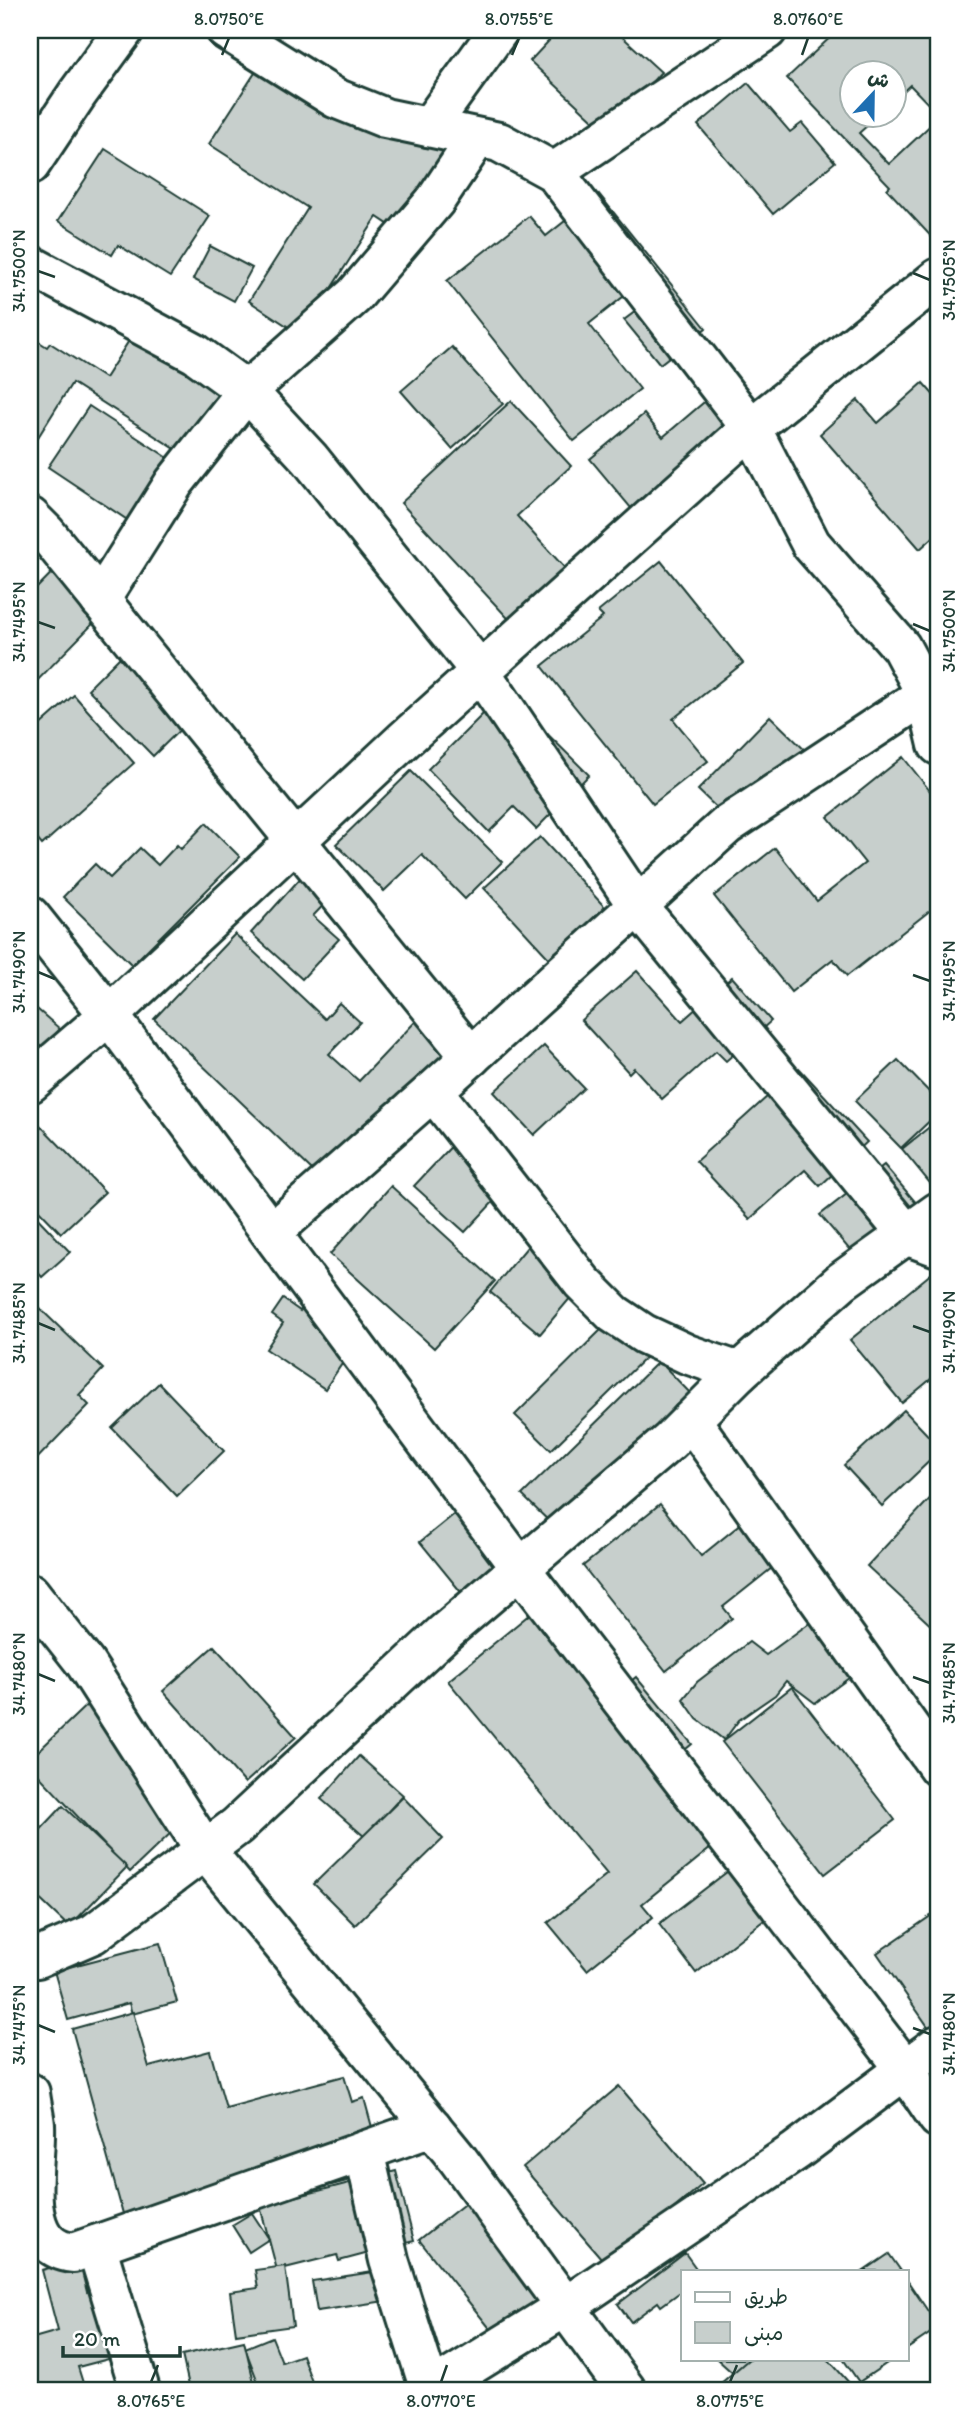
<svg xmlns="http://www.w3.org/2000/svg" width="968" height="2420" viewBox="0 0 968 2420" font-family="Itim,'Playpen Sans Arabic',sans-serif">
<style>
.building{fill:#c7cfcc;stroke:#1f3d34;stroke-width:2}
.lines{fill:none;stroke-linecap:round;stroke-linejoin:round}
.street-casing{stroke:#1f3d34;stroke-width:44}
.street{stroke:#fff;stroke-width:38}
.ticks{fill:none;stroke:#1f3d34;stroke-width:2.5}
.neatline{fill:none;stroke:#1f3d34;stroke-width:2.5}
.ticks-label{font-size:18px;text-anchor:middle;fill:#1f3d34}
</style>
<rect width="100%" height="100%" fill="#fff"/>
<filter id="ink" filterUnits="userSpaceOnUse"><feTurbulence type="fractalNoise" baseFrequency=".0143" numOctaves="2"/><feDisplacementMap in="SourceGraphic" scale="14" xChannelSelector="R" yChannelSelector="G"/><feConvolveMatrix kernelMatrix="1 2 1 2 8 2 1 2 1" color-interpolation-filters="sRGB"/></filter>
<g filter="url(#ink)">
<!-- building -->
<g class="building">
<polygon points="559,30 615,30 661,72 650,84 654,87 609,135 530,61"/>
<polygon points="838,30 924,30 938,44 938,103 932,108 910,85 894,100 894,74 852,74 852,116 878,116 859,133 889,164 938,118 938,244 887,189 890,186 787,78"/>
<polygon points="273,45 446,154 397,230 377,217 301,335 249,301 308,208 209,144"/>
<polygon points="748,83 790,132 802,123 835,162 773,214 698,125"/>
<polygon points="105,149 210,216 170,277 118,245 112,255 58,221"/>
<polygon points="599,194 706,328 660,364 624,320 640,308 628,293 589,324 640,389 574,441 447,281 529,216 546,236"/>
<polygon points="210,246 252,268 234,301 193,279"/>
<polygon points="148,311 257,380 202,466 72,383 30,450 30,336 47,347 50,343 105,378"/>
<polygon points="452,347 503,404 452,449 401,391"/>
<polygon points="923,383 938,400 938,533 920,549 820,434 858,400 878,423"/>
<polygon points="723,386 755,423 641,520 590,459 644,414 663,437"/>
<polygon points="511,401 571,466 517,516 574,578 519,630 401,503"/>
<polygon points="89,406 182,467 141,529 48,467"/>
<polygon points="78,546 125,591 32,686 30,683 30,595"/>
<polygon points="661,561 743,663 673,719 708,761 653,804 542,666 603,617 598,612"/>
<polygon points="133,644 199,711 153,756 88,689"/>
<polygon points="505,692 589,775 536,829 514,807 489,832 428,769"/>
<polygon points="74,695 134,763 42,845 30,831 30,734"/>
<polygon points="770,716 816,761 745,835 698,790"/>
<polygon points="903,757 938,801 938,907 937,905 847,976 833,959 791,992 714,896 775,848 817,901 865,863 828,817"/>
<polygon points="411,771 502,862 465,899 422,855 384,891 336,844"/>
<polygon points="206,823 240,857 132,965 63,897 95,864 110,878 140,848 158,865 177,845 181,849"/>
<polygon points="540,837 614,917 558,968 484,888"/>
<polygon points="306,872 333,895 313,916 339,939 302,979 251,933"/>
<polygon points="235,934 325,1019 339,1003 360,1022 329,1054 359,1081 433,1003 458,1028 438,1048 455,1064 334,1191 154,1019"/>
<polygon points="637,971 682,1021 732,977 771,1021 726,1061 716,1051 662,1099 634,1068 629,1073 581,1020"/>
<polygon points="30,1003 60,1029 30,1064"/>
<polygon points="544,1046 584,1088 534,1135 494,1092"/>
<polygon points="898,1060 938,1101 938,1113 901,1148 855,1101"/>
<polygon points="799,1068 867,1142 820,1186 805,1170 750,1219 696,1161"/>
<polygon points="938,1120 938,1193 902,1149"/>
<polygon points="37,1122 105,1192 61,1233 30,1201 30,1129"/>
<polygon points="460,1137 497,1172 482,1188 495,1200 465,1232 414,1186"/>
<polygon points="884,1165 928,1217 866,1269 820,1215"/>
<polygon points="391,1186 495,1281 434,1348 330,1254"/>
<polygon points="30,1210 70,1252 42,1277 30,1264"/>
<polygon points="542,1229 593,1271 540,1334 490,1292"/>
<polygon points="938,1268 938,1373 902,1403 850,1340"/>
<polygon points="30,1299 103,1369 79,1395 89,1405 30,1466"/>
<polygon points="283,1299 300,1311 307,1301 360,1337 325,1389 266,1349 283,1323 272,1315"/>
<polygon points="620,1311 656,1347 551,1450 515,1415"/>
<polygon points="659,1361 694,1397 558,1530 522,1495"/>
<polygon points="159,1383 224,1451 177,1496 112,1428"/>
<polygon points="904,1410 938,1446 938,1453 882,1506 844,1465"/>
<polygon points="938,1490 938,1632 867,1566"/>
<polygon points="473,1499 521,1559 469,1602 420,1542"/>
<polygon points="660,1504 701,1556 753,1514 787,1556 723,1607 732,1618 666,1671 583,1566"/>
<polygon points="547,1600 620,1690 636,1677 692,1744 674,1759 733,1830 642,1904 653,1917 587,1970 548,1923 607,1874 448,1681"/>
<polygon points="834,1605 864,1630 880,1651 872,1661 815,1703 786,1681 775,1695 739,1720 724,1740 697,1719 683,1699 697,1682 749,1642 766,1655"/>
<polygon points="214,1646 296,1737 245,1783 163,1691"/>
<polygon points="792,1687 895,1820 825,1874 722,1742"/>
<polygon points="94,1698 198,1807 130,1872 30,1766 30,1759"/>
<polygon points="359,1756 403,1795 365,1837 321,1799"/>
<polygon points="403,1797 443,1839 355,1925 314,1884"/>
<polygon points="63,1806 127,1867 69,1927 30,1890 30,1841"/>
<polygon points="753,1852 790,1900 696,1973 659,1924"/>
<polygon points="938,1911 938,2022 929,2028 877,1953"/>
<polygon points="160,1943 177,2002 132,2014 129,2003 68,2020 54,1971"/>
<polygon points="30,1991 38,2027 30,2029"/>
<polygon points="133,2012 149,2067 210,2051 226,2108 344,2076 352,2102 364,2098 384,2171 130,2239 72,2029"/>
<polygon points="619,2086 703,2184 607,2265 523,2167"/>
<polygon points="396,2171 414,2241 339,2261 337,2255 277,2270 260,2206"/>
<polygon points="487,2186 544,2297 496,2336 419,2240"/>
<polygon points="252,2213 269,2239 249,2252 232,2225"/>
<polygon points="685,2253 698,2271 683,2271 683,2290 661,2306 658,2302 631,2322 618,2304"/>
<polygon points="889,2254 901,2271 864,2271"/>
<polygon points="79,2260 87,2292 111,2285 135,2352 78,2367 83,2383 57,2390 30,2390 30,2339 58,2331 42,2270"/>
<polygon points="285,2266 293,2326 236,2334 230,2292 258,2288 255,2270"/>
<polygon points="401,2268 406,2298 317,2311 312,2281"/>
<polygon points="907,2280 938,2326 938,2328 907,2349"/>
<polygon points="272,2337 282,2362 302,2355 315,2390 261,2390 245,2348"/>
<polygon points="244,2341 256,2390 190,2390 182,2355"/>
<polygon points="717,2359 752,2359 736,2376"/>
<polygon points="749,2359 828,2359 851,2385 845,2390 713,2390"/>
<polygon points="843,2359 893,2359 859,2382"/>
</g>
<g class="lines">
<defs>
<g id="street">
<polyline points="226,30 335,98 385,118 499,142 554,172 751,428 811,544 901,647 926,694 938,745"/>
<polyline points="429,127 499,30"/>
<polyline points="30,165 78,93 124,30"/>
<polyline points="554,172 767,30"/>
<polyline points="30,265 196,354 247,391 310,459 480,671 637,905 908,1236 938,1247"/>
<polyline points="30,517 46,533 471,1057"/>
<polyline points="100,600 174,483 247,391 354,296 435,201 477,138"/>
<polyline points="30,916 109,1015 520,1568 905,2069 938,2118"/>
<polyline points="30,1083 109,1015 405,739 751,428 938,278"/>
<polyline points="433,1091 582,1282 614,1314 644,1334 687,1354 739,1372 842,1281 938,1212"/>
<polyline points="271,1233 433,1091 727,825 926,694 938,682"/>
<polyline points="691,1420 938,1767"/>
<polyline points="30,1593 85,1663 205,1850 457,2158 626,2390"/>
<polyline points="30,1959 37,1958 93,1934 237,1826 444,1633 670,1441 739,1372"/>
<path d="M30,2093C31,2103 34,2115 35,2125C37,2166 15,2246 73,2253L432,2127"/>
<polyline points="364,2151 389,2260 430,2390"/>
<polyline points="96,2245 140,2390"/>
<polyline points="431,2390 565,2307 796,2151 938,2045"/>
</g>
</defs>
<!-- street casing -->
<use href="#street" class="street-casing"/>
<!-- street -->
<use href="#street" class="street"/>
</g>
</g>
<!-- ticks -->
<path class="ticks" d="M222,55L229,38M512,55L519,38M802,55L808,38M38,271L55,277M913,273L930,280M38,622L55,628M913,624L930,631M38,972L55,979M913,975L930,981M38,1323L55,1330M913,1326L930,1332M38,1674L55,1681M913,1677L930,1683M38,2025L55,2032M913,2028L930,2034M151,2382L158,2365M441,2382L447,2365M730,2382L737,2365"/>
<!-- margin -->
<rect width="968" height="2420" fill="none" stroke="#fff" stroke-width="77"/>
<!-- legend -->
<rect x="681" y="2270" width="228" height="91" fill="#ffffff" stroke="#a5b1ae" stroke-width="2"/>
<rect x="695" y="2292" width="35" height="10" fill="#ffffff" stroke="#a5b1ae" stroke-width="2"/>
<text x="744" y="2304" font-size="21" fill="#1f3d34">طريق</text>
<rect x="695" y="2322" width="35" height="21" fill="#c7cfcc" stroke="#a5b1ae" stroke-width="2"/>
<text x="744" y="2340" font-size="21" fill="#1f3d34">مبنى</text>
<!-- north arrow -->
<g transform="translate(873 94) rotate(22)"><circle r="33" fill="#ffffff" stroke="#a5b1ae" stroke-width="2"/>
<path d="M0-5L12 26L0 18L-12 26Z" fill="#1f6fb2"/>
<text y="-10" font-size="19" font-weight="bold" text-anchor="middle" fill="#1f3d34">ش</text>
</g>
<!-- scale -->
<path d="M63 2346v10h117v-10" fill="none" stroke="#1f3d34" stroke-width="3.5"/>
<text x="74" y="2346" font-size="21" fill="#1f3d34" stroke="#ffffff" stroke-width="5" paint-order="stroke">20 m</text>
<rect x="38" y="38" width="892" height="2344" class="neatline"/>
<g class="ticks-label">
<text x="229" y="25">8.0750°E</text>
<text x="519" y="25">8.0755°E</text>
<text x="808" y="25">8.0760°E</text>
<text transform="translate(19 271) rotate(-90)" y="6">34.7500°N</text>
<text transform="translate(949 280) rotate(-90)" y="6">34.7505°N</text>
<text transform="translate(19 622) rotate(-90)" y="6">34.7495°N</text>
<text transform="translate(949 631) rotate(-90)" y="6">34.7500°N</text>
<text transform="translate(19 972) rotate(-90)" y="6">34.7490°N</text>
<text transform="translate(949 981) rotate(-90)" y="6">34.7495°N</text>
<text transform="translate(19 1323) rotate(-90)" y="6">34.7485°N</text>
<text transform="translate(949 1332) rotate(-90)" y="6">34.7490°N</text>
<text transform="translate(19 1674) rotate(-90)" y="6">34.7480°N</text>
<text transform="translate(949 1683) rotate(-90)" y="6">34.7485°N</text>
<text transform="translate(19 2025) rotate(-90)" y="6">34.7475°N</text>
<text transform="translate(949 2034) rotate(-90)" y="6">34.7480°N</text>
<text x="151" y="2407">8.0765°E</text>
<text x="441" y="2407">8.0770°E</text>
<text x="730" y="2407">8.0775°E</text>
</g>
</svg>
